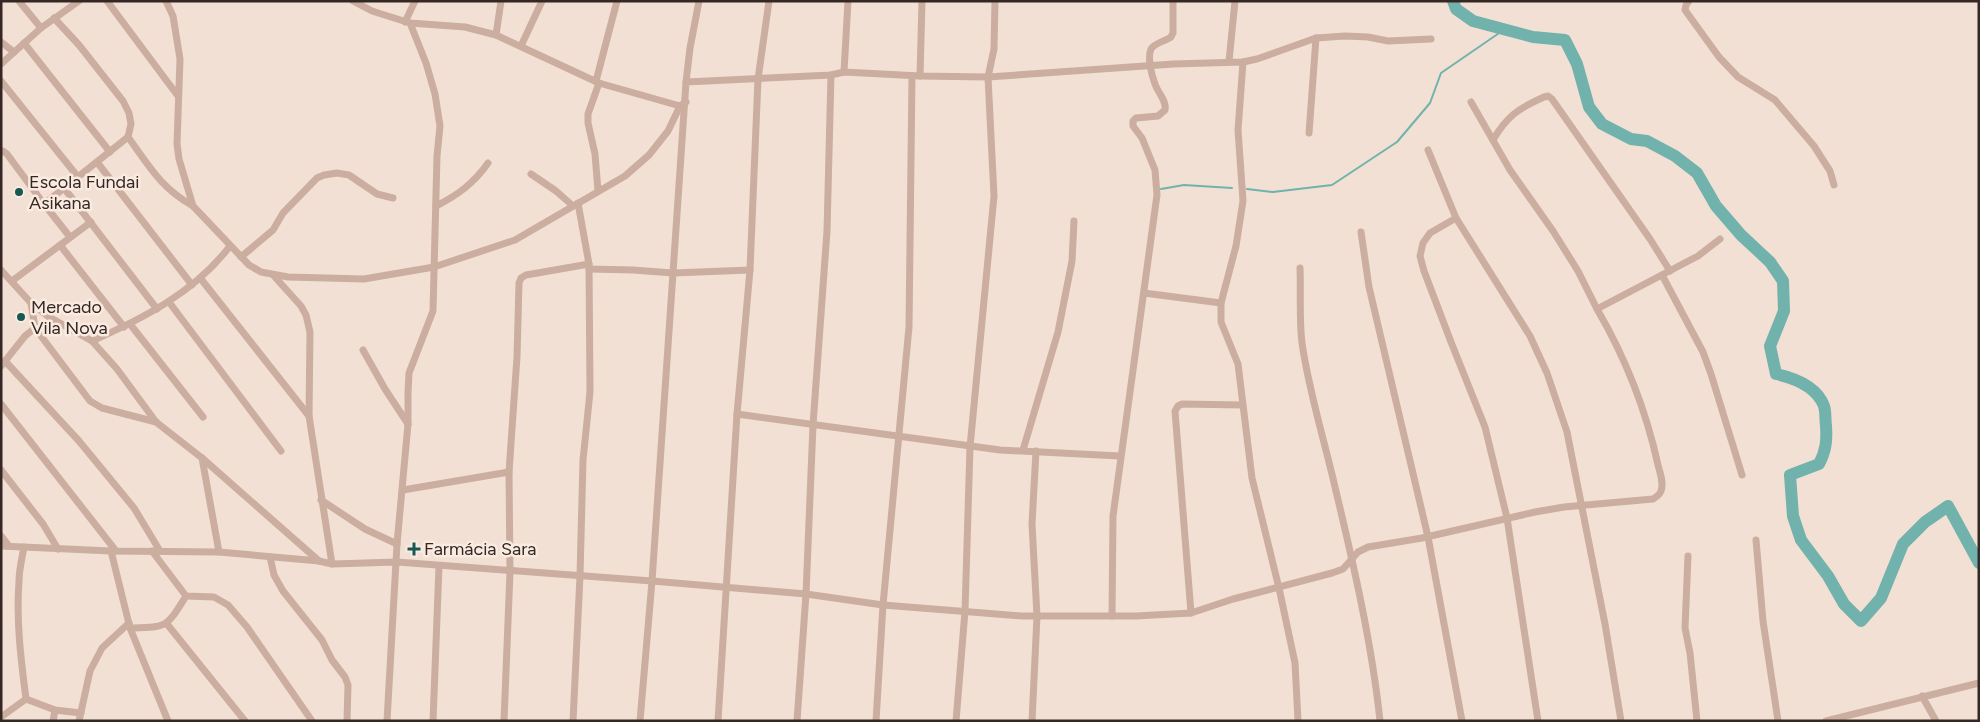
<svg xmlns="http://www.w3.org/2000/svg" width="1980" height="722" viewBox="0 0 1980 722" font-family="Figtree,sans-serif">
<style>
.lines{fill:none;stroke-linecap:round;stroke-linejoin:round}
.stream{stroke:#71b2ac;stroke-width:2}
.river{stroke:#71b2ac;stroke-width:12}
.minor{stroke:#cbaea0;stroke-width:7}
.poi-dot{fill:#165954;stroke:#faebe0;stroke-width:2}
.labels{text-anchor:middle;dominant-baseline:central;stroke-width:5;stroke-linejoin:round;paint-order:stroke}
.poi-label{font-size:18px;fill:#342724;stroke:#faebe0;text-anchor:start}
</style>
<rect width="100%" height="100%" fill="#f3e0d4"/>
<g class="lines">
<!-- stream -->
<g class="stream">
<polyline points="1161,189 1184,185 1232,188"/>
<polyline points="1247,189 1273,192 1332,185 1397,142 1430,103 1441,73 1505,29"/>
</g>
<!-- river -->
<path class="river" d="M1453,1L1456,9L1473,21L1533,37L1565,40L1577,64L1589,107L1602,124L1631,139L1647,141L1675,156L1697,173L1716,206L1741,235L1770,262L1783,281L1784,311L1770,346L1776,374C1794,378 1817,387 1824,406C1826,412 1825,419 1826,426C1827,440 1826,451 1819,464L1790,475L1793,516L1801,540L1828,576L1844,604L1861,621L1881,598L1903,544L1925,522L1948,506L1979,563"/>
<!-- minor -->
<g class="minor">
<polyline points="19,1 41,28 79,1"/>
<polyline points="107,1 178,96"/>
<polyline points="166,1 173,16 180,59 177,144 179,159 193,206 249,265 261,272 288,277 364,279 434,267 515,240 625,176 649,155 668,131 680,106 686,102"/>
<polyline points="353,1 372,11 410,23 465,27 496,35 599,83 680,106"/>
<polyline points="1689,1 1686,5 1685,10 1719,57 1738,77 1775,100 1814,146 1830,171 1834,185"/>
<polyline points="405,22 415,1"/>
<polyline points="496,35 501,1"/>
<polyline points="1,42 14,52"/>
<polyline points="24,43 110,152"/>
<polyline points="521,46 542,1"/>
<polyline points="1229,61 1235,1"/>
<polyline points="1,64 41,28"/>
<polyline points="844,72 848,1"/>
<polyline points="920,76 922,1"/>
<polyline points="1,81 78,177"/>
<polyline points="596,81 617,1"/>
<polyline points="686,82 690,48 699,1"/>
<polyline points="1471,102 1510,170 1553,231 1578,271 1597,309"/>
<polyline points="1309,133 1316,38"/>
<path d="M128,137C150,167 160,187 193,206"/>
<path d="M1493,140C1507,116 1519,108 1544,97L1548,96L1552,99L1650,239L1670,271"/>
<polyline points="1428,150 1456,218 1530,336 1547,373 1567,432 1605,624 1621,721"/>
<polyline points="1,152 3,151 7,154 44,204 128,137 131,124 129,113 123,101 79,45 54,18"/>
<polyline points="97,162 192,285"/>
<polyline points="531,174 556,191 573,206"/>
<polyline points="64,188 157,309"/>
<polyline points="598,191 595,154 588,123 588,114 599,83"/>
<polyline points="44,204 70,237"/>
<path d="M436,206C458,195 474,183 488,163"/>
<polyline points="1456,218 1430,233 1423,243 1420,256 1424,271 1451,342 1485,427 1507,518 1538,721"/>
<polyline points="1361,232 1369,287 1428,537 1462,721"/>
<polyline points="60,245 124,327"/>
<polyline points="241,257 273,230 283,213 317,178 324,175 337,173 349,175 377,194 393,198"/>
<path d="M1300,268C1301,292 1299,319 1302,343C1309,392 1324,439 1335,487C1353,562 1372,644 1380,721"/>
<polyline points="589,269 633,270 673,273 750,270"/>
<path d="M1,270L31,303L49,317L92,341L117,369L156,422L202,458L319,561L332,564L397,562L652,581L806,594L883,605L1021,616H1136L1191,613L1233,599L1332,573L1343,569L1358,552L1368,547L1422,538L1535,512L1564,507L1653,499C1656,497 1660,495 1661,491C1664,483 1660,473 1658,465C1646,410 1625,357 1597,309L1698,256L1720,239"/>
<polyline points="1662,275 1703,352 1711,374 1742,475"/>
<polyline points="274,276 301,306 306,315 310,332 309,416 332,564"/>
<polyline points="201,279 309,416"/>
<polyline points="12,281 91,222"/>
<polyline points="1144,293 1221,303 1221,322 1238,364 1252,478 1279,588 1295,663 1298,721"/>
<polyline points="169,302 281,451"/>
<polyline points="31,303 35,328 90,401 102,408 156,422"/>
<polyline points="1221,303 1236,246 1243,201 1238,130 1243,62"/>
<polyline points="130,324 203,417"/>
<path d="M92,341C144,318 195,292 230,246"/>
<polyline points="363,350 385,389 408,424"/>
<polyline points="5,361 79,441 134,508 160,551"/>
<polyline points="1,366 25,336 35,328"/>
<polyline points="1,404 116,551"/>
<polyline points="737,414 1000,450 1120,456"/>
<polyline points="1023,450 1058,332 1072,261 1074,221"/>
<polyline points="202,458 219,552"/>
<polyline points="1,470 43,524 58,549"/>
<polyline points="403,490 509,472"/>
<polyline points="321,500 365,529 397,544"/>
<polyline points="1,536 9,546"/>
<polyline points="1756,540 1763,621 1778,721"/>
<polyline points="1,546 111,551 219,552 319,561"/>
<path d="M24,547C22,558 19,570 19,581C16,621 21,660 26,699"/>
<polyline points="111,551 130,628 168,721"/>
<polyline points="152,551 186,596 214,597 228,605 247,627 312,721"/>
<polyline points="1688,556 1685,628 1690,653 1697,721"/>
<polyline points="270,557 274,575 283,591 322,640 332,660 345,677 348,685 347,721"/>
<polyline points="1191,613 1175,411 1178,406 1182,404 1242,405"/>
<path d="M1112,616L1113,516L1157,195L1155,170L1142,138L1133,126V121L1136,118L1158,116L1165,110C1167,101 1158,93 1155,84C1152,76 1147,58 1151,49C1154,43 1166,41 1171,37L1173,33V1"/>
<polyline points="167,624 245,721"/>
<path d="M130,628C168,627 166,628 186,596"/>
<polyline points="1922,696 1936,721"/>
<polyline points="1,717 26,699 55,710 81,713"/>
<polyline points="53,721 55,710"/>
<polyline points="79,721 90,671 102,648 129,623"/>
<polyline points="387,721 397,544 408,424 408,393 409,373 433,311 437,156 440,126 435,94 426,63 410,23"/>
<polyline points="433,721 439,566"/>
<polyline points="504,721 510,572 509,472 517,357 519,283 521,278 526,275 589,264"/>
<polyline points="573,721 580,576 583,460 590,392 589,264 578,203"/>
<polyline points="640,721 652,581 686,82 831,75 844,72 920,76 988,77 1173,64 1243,62 1257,59 1316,38 1345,36 1368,37 1388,41 1431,39"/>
<polyline points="718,721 737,414 750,270 758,79 769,1"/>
<polyline points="797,721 806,594 813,425 827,231 831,75"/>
<polyline points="876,721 883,605 909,327 912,76"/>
<polyline points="956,721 965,611 970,447 994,196 988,77 994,49 995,1"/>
<polyline points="1032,721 1037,616 1032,524 1036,451"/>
<polyline points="1826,721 1979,683"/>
</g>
</g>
<!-- markers -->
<g class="poi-dot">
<circle cx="19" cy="192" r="5"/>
<circle cx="21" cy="317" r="5"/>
<path d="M411.5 541.5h5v5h5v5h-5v5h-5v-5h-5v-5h5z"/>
</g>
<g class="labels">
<!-- poi labels -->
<g class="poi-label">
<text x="29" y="182">Escola Fundai<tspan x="29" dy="21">Asikana</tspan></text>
<text x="31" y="307">Mercado<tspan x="31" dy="21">Vila Nova</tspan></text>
<text x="424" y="549">Farmácia Sara</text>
</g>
</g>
<!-- border -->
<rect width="1980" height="722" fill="none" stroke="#342724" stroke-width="5"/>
</svg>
